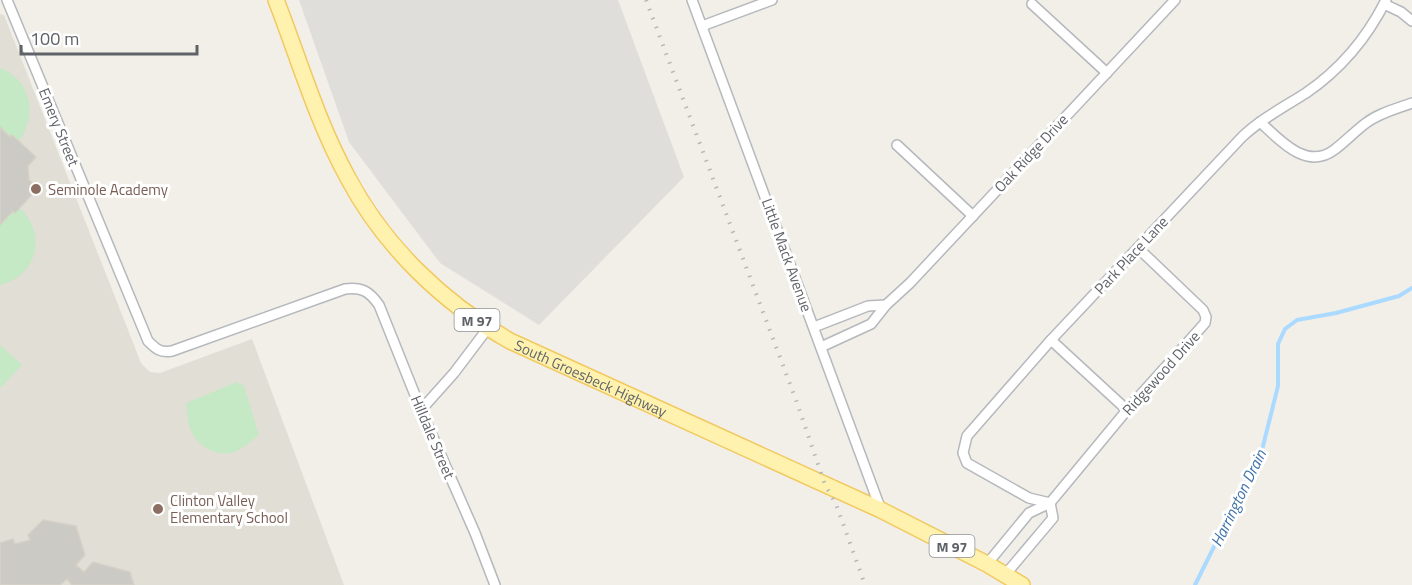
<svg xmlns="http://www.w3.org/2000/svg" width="1412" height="585" viewBox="0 0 1412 585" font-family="'Titillium Web',sans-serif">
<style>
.industrial{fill:#e0deda}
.education{fill:#e1ded6}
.green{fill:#c5e8c5}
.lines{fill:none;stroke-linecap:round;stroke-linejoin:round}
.stream{stroke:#aadaff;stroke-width:4}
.building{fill:#cccac5;stroke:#d6d1c6;stroke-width:1.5}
.street-casing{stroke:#b5b8bc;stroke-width:12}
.primary-casing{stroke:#f2c960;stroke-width:18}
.street{stroke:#fff;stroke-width:9}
.primary{stroke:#fff2af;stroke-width:15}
.rail{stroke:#b6b7b8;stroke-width:4;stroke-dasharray:1.5 8;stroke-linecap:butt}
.education-dot{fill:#8d6e63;stroke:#fff;stroke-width:2}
.labels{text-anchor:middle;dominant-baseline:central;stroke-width:6;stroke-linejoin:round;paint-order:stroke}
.shield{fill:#fff;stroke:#8f9295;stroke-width:1.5}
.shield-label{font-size:14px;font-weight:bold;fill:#5f6368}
.street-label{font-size:15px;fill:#5f6368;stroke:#fff}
.education-label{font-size:15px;fill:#785e54;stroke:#fff;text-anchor:start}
.water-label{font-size:16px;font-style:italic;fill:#4174aa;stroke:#fff}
</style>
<rect width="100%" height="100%" fill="#f1efe8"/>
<!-- industrial -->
<polygon class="industrial" points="299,0 618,0 684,177 539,325 440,263 349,142"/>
<!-- education -->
<polygon class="education" points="0,14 4,15 141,363 150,372 160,373 252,339 344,585 0,585"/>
<!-- green -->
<g class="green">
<path d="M0,68C31,79 38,116 19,141L12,135L10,137L0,127Z"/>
<path d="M20,208C47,234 38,276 0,285V225L13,211Z"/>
<polygon points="0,345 22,365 0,388"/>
<path d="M237,382L244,386L259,435C250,441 241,451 230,453C215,456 197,445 191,431C188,426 188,411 186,403Z"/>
</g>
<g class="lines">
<!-- stream -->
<polyline class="stream" points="1195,585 1262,450 1278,386 1278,344 1285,329 1297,320 1336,313 1399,296 1412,288"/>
</g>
<!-- building -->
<g class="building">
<polygon points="0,127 10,137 12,135 36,157 28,166 29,180 38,188 15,213 13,211 0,225"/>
<polygon points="43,520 76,526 85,555 76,565 84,572 93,562 130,572 134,585 72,585 67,579 60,585 0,585 0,543 13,539 15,544 30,540 28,535"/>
</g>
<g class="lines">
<defs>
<g id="street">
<path d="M7,0L148,341C156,349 160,353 172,351L345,289C362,287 369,291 379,305L421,410L475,533L495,585"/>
<polyline points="692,0 881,510"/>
<polyline points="1032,4 1107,73"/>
<polyline points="1384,4 1401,12 1412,21"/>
<polyline points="702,26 772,0"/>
<path d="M1260,122C1279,139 1306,171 1334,150C1345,142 1354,132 1366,123C1379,113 1396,109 1412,103"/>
<polyline points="897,145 973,216"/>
<polyline points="814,327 868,306 886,305"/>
<polyline points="1051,340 1127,410"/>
<polyline points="821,347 871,324 886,305 910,283 1175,0"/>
<polyline points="421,410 454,373 488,328"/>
<path d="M1050,503L1029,498L967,463L963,453L967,436L1051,340L1242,137C1261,119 1284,107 1306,93C1341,69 1367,38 1386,0"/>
<polyline points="987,564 1029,513 1050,503 1127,410 1205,323 1206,317 1203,310 1138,248"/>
<polyline points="1005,575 1053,518 1050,503"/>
</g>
<g id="primary">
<path id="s1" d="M276,0C299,59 317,122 348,178C384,246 443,303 510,341L881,510L987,564L1022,585"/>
</g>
</defs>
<!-- street casing -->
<use href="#street" class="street-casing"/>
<!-- primary casing -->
<use href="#primary" class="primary-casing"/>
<!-- street -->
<use href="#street" class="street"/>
<!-- primary -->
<use href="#primary" class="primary"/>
<!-- rail -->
<polyline class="rail" points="646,0 796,400 825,485 836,504 865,585"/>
</g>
<!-- markers -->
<g class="education-dot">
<circle cx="36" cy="189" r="6"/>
<circle cx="158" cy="509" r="6"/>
</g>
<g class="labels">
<!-- shield labels -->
<g class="shield">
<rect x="454.5" y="309" width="45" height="22" rx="4.5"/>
<rect x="929.5" y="535" width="45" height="22" rx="4.5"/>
</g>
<g class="shield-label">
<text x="477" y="320">M 97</text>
<text x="952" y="546">M 97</text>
</g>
<!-- street labels -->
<g class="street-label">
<text transform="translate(59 127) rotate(68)">Emery Street</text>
<text transform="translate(1031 153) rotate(-47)">Oak Ridge Drive</text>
<text transform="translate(787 255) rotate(70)">Little Mack Avenue</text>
<text transform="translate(1131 255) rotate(-47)">Park Place Lane</text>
<text transform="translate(1161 373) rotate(-48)">Ridgewood Drive</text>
<text stroke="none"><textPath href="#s1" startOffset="514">South Groesbeck Highway</textPath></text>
<text transform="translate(433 437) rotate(67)">Hilldale Street</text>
</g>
<!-- education labels -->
<g class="education-label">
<text x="48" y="189">Seminole Academy</text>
<text x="170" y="500">Clinton Valley<tspan x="170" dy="17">Elementary School</tspan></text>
</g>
<!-- water labels -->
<g class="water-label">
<text transform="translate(1238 498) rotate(-64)">Harrington Drain</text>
</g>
</g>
<!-- scale -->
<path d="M21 45v9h176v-9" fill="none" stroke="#5f6368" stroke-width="3"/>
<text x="30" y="45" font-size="18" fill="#5f6368" stroke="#ffffff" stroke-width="4.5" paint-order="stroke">100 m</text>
</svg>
